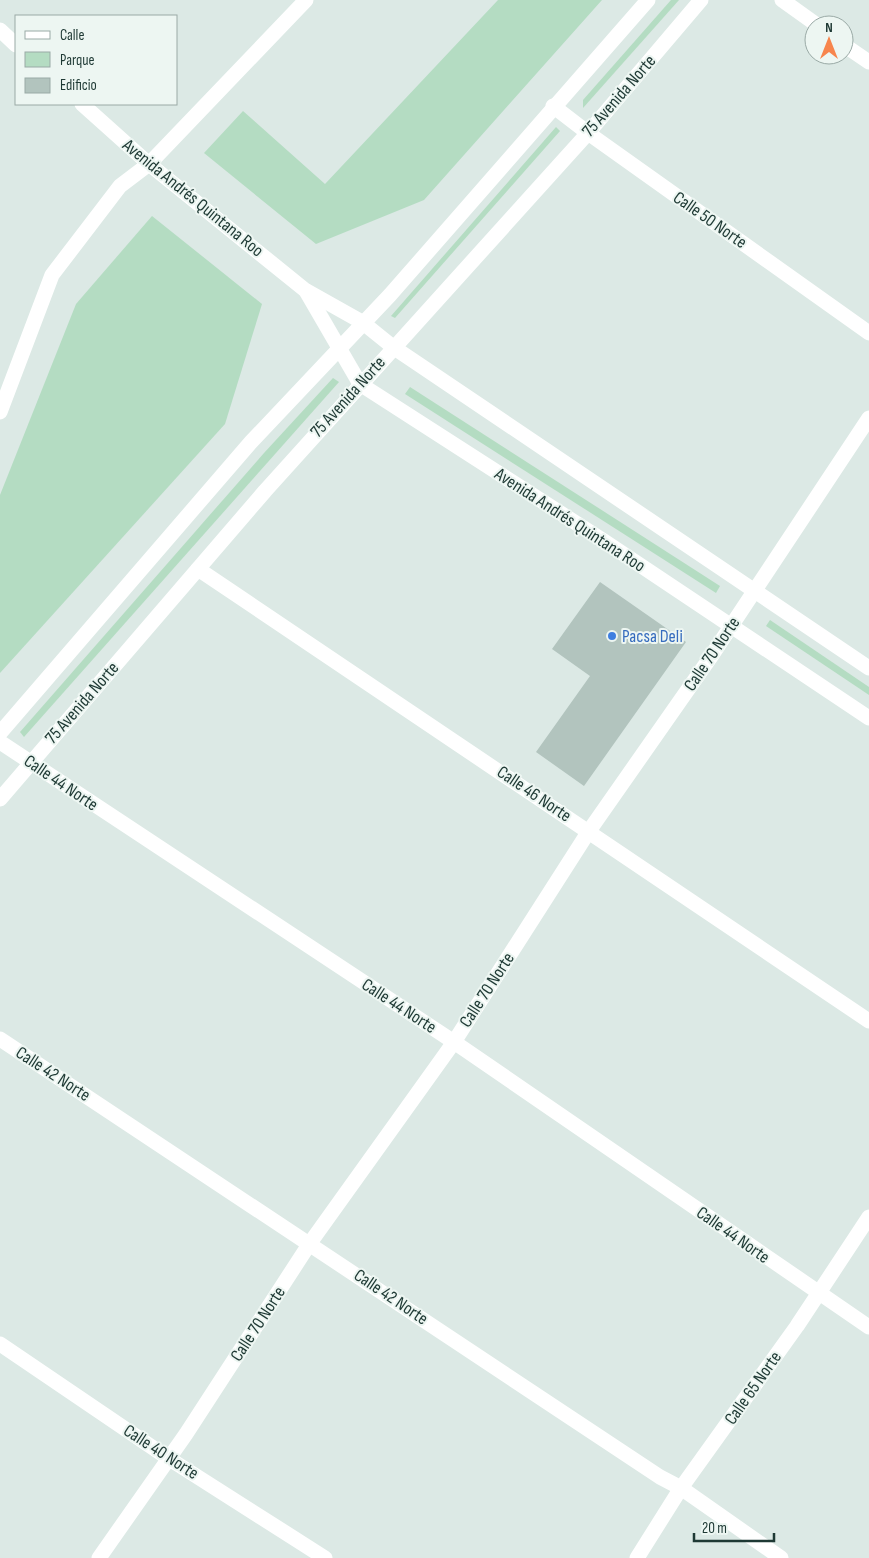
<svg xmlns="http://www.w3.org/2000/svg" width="869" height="1558" viewBox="0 0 869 1558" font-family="'Sofia Sans Condensed',sans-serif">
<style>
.green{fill:#b4dcc2}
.building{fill:#b2c4be}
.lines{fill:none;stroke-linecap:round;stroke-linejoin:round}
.minor{stroke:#fff;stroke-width:15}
.tertiary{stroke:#fff;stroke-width:15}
.shop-dot{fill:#3f7fe0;stroke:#edf6f2;stroke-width:2}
.labels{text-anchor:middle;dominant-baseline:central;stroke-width:4;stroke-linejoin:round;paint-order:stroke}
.street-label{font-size:18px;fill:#1e3934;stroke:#edf6f2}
.shop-label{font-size:18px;fill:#366cbe;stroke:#edf6f2;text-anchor:start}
</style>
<rect width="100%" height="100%" fill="#dce9e5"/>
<!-- green -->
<g class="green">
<polygon points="498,0 602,0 424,200 316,244 204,153 243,111 325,184"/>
<polygon points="671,0 679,0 583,108 583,100"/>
<polygon points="556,127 560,131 395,318 391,316"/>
<polygon points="152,216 262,304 225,424 0,673 0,495 76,304"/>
<polygon points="333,378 339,382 24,737 20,732 264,453"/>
<polygon points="410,387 720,586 716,593 405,394"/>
<polygon points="770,620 869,687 869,695 766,626"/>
</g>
<!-- building -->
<polygon class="building" points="600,582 686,642 584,786 536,752 590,676 552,649"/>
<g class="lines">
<!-- minor -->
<g class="minor">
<polyline points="782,0 817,25"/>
<polyline points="0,30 16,45"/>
<polyline points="844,45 869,62"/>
<polyline points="82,104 149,164 305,290 362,322 393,347"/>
<polyline points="553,106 588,133 869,333"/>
<polyline points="306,291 360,384"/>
<polyline points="0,412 52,275 120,186 149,164 306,0"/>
<polyline points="198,569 869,1021"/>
<polyline points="0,742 454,1042 869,1327"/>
<polyline points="0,1039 660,1477 681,1488 781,1558"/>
<polyline points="0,1344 168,1458 325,1558"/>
<polyline points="99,1558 186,1434 310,1243 454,1042 589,831 710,658 869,418"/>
<polyline points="637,1558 681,1488 797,1326 869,1217"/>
</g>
<!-- tertiary -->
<g class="tertiary">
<polyline points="393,347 869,668"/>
<polyline points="360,384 604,541 869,718"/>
<polyline points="0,733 251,442 390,295 648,0"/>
<polyline points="0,799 265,491 588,133 701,0"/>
</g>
</g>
<!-- markers -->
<circle class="shop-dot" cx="612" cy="636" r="5"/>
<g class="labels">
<!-- street labels -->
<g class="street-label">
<text transform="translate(619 96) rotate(-49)">75 Avenida Norte</text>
<text transform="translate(193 198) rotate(39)">Avenida Andrés Quintana Roo</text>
<text transform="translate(710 220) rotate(35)">Calle 50 Norte</text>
<text transform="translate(348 397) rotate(-48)">75 Avenida Norte</text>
<text transform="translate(570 520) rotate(33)">Avenida Andrés Quintana Roo</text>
<text transform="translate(712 654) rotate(-56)">Calle 70 Norte</text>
<text transform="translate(82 703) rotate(-49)">75 Avenida Norte</text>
<text transform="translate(61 783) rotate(34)">Calle 44 Norte</text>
<text transform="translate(534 794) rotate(34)">Calle 46 Norte</text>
<text transform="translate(487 990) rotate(-57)">Calle 70 Norte</text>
<text transform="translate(399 1006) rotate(33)">Calle 44 Norte</text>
<text transform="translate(53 1074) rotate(33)">Calle 42 Norte</text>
<text transform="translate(733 1235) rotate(35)">Calle 44 Norte</text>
<text transform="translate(391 1297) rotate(34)">Calle 42 Norte</text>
<text transform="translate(258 1324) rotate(-57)">Calle 70 Norte</text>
<text transform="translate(753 1388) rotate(-55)">Calle 65 Norte</text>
<text transform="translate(161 1452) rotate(33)">Calle 40 Norte</text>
</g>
<!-- shop labels -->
<g class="shop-label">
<text x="622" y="636">Pacsa Deli</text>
</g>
</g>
<!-- legend -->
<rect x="15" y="15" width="162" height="90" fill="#edf6f2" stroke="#9aaaa6"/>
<rect x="25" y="31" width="25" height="8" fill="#ffffff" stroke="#9aaaa6"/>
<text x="60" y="40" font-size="15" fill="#1e3934">Calle</text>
<rect x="25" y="52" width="25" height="15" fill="#b4dcc2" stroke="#9aaaa6"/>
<text x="60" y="65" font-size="15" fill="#1e3934">Parque</text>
<rect x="25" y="78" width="25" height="15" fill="#b2c4be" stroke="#9aaaa6"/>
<text x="60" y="90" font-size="15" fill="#1e3934">Edificio</text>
<!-- north arrow -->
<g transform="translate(829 40)"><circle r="24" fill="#edf6f2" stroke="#9aaaa6"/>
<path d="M0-4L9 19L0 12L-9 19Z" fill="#f7854d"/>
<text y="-8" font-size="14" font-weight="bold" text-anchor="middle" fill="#1e3934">N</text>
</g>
<!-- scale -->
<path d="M694 1533v8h80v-8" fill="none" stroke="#1e3934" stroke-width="2.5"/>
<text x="702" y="1533" font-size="15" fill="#1e3934" stroke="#edf6f2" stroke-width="4" paint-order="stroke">20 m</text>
</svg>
